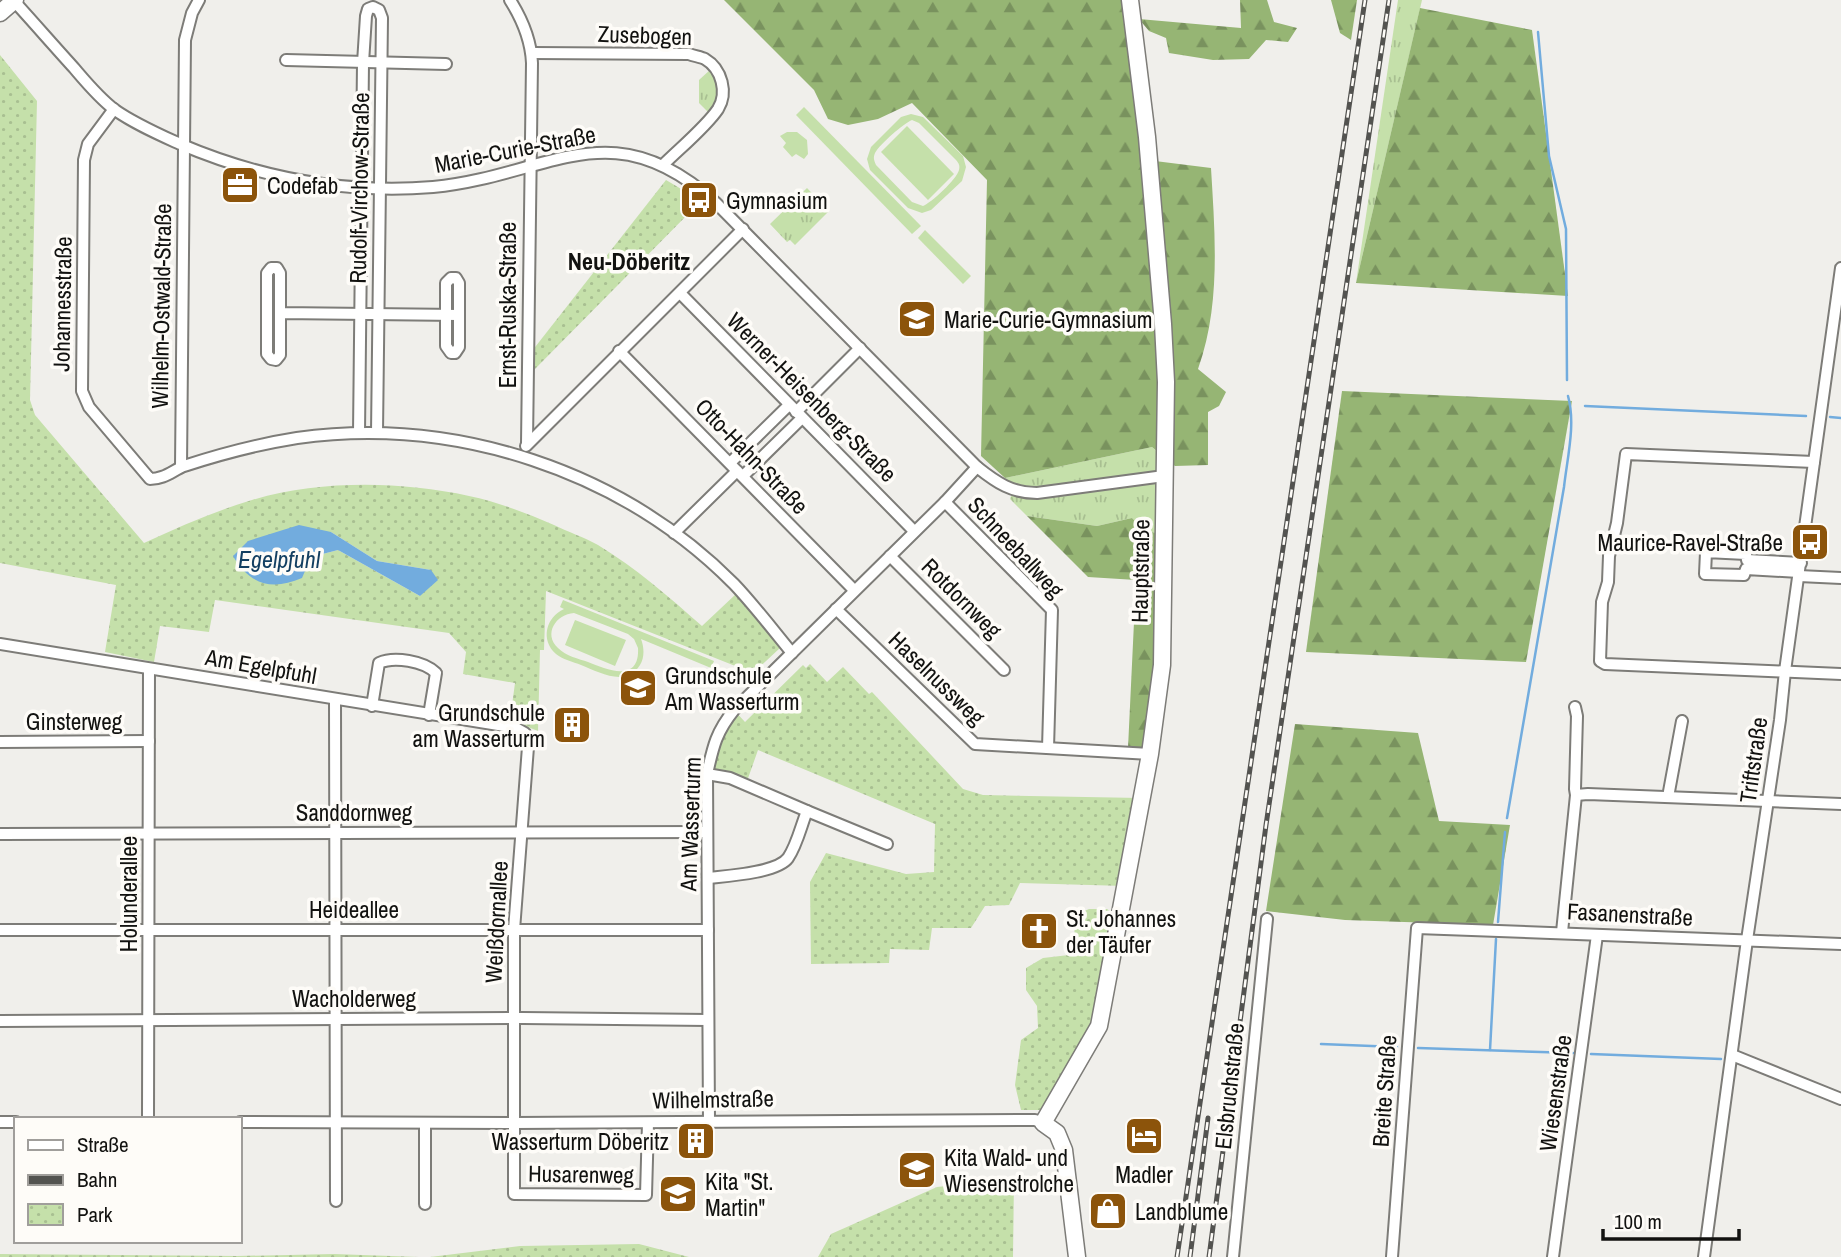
<svg xmlns="http://www.w3.org/2000/svg" width="1841" height="1257" viewBox="0 0 1841 1257" font-family="'Archivo Narrow',sans-serif">
<style>
.grass{fill:url(#grass-tufts)}
.forest{fill:url(#forest-firs)}
.park{fill:url(#park-dots);fill-rule:evenodd}
.pitch{fill:#c5e0aa;fill-rule:evenodd}
.water{fill:#72acde}
.lines{fill:none;stroke-linecap:round;stroke-linejoin:round}
.stream{stroke:#72acde;stroke-width:2.5}
.street-casing{stroke:#7d7c78;stroke-width:14}
.secondary-casing{stroke:#7d7c78;stroke-width:19}
.street{stroke:#fff;stroke-width:10}
.secondary{stroke:#fff;stroke-width:16}
.rail-casing{stroke:#535350;stroke-width:5}
.rail{stroke:#fefcf8;stroke-width:2.5;stroke-dasharray:8;stroke-linecap:butt}
.labels{text-anchor:middle;dominant-baseline:central;stroke-width:7;stroke-linejoin:round;paint-order:stroke}
.street-label{font-size:23px;fill:#121210;stroke:#fefcf8}
.poi-label{font-size:23px;fill:#121210;stroke:#fefcf8;text-anchor:start}
.neighbourhood-label{font-size:24px;font-weight:bold;fill:#121210;stroke:#fefcf8}
.water-label{font-size:24px;font-style:italic;fill:#133f61;stroke:#fefcf8}
</style>
<defs>
<pattern id="grass-tufts" width="24" height="20" patternUnits="userSpaceOnUse" patternTransform="scale(1.75)"><rect width="24" height="20" fill="#c5e0aa"/><path d="M3 7l-1-3M5 7V3M7 7l1-3M15 17l-1-3M17 17v-4M19 17l1-3" fill="none" stroke="#a8bf91"/></pattern>
<pattern id="forest-firs" width="22" height="20" patternUnits="userSpaceOnUse" patternTransform="scale(1.75)"><rect width="22" height="20" fill="#96b574"/><path d="M5 1l3.5 6h-7zM16 11l3.5 6h-7z" fill="#79925e"/></pattern>
<pattern id="park-dots" width="8" height="8" patternUnits="userSpaceOnUse" patternTransform="scale(1.75)"><rect width="8" height="8" fill="#c5e0aa"/><path d="M2 2h.1M6 6h.1" fill="none" stroke="#a8bf91" stroke-width="1.8" stroke-linecap="round"/></pattern>
</defs>
<rect width="100%" height="100%" fill="#f0efeb"/>
<!-- grass -->
<g class="grass">
<polygon points="1398,0 1422,0 1356,283"/>
<path d="M711,69C722,84 719,99 709,113L699,103V80Z"/>
<polygon points="807,188 829,211 795,245 790,240 787,242 770,224"/>
<polygon points="1152,447 1161,455 1160,470 1155,473 1158,500 1157,533 1145,531 1132,518 1097,526 1027,516 1010,499 1014,487 1005,478"/>
</g>
<!-- forest -->
<g class="forest">
<path d="M724,0H1126L1147,160L1211,168C1215,235 1221,305 1198,369L1226,392L1219,406L1208,412V465L1175,466L1152,447L1005,478L981,456L987,180L912,103L878,119L848,125L828,119L814,90Z"/>
<polygon points="1240,0 1267,0 1274,22 1297,28 1288,42 1266,40 1249,59 1213,60 1169,53 1166,38 1149,31 1139,19 1241,28"/>
<polygon points="1331,0 1357,0 1351,40 1340,33"/>
<polygon points="1420,8 1532,30 1568,296 1356,283"/>
<polygon points="1342,391 1572,401 1526,662 1306,652"/>
<polygon points="1027,516 1097,526 1132,518 1145,531 1157,533 1157,667 1144,750 1128,748 1136,580 1088,577"/>
<polygon points="1295,724 1418,733 1439,821 1510,825 1493,925 1345,920 1266,911"/>
</g>
<!-- park -->
<g class="park">
<path d="M0,55L37,101L30,400L35,415L144,543C179,527 215,511 252,500C320,480 400,481 469,496C498,502 526,513 554,525C568,532 584,537 598,545C636,568 669,597 702,626L736,594L774,636L780,648L753,673L546,591L544,650H540L538,731L510,720L515,683L463,674L466,652L449,633L215,600L209,632L160,626L154,662L105,652L116,585L0,563ZM331,532L377,561L431,570L420,596L338,550L311,557Z"/>
<polygon points="666,180 693,196 699,203 532,372 532,351"/>
<polygon points="810,664 827,682 843,667 869,694 872,692 963,789 983,795 1141,798 1125,886 1020,883 1009,905 985,906 971,928 932,928 929,950 890,949 889,963 811,964 810,882 826,853 906,874 934,872 935,824 758,750 746,784 707,774 734,710 745,722 803,665 806,668"/>
<polygon points="1089,909 1107,909 1114,914 1094,1023 1041,1110 1021,1110 1015,1085 1021,1040 1038,1028 1037,1006 1026,990 1026,968 1043,958 1069,955 1075,937 1073,916"/>
<polygon points="1014,1179 1013,1257 818,1257 831,1234 937,1187"/>
<polygon points="639,1244 689,1257 430,1257 520,1246"/>
<polygon points="0,1254 237,1256 334,1254 419,1257 0,1257"/>
</g>
<!-- pitch -->
<g class="pitch">
<polygon points="804,107 921,226 912,234 796,115"/>
<path d="M911,114L923,117L963,156L966,167L962,181L931,210L922,213L908,208L870,170L867,159L871,147L901,117ZM912,120L919,123L956,160C959,164 960,165 959,170C957,179 931,203 923,206L912,202L876,165C874,160 873,158 875,153C880,144 904,123 912,120Z"/>
<polygon points="907,126 954,174 928,200 881,152"/>
<polygon points="787,132 797,132 807,140 808,154 804,159 796,154 792,157 783,147 786,143 780,136"/>
<polygon points="925,230 971,276 963,284 918,238"/>
<path d="M563,600L714,661L711,668L641,639C644,647 645,657 640,665C626,688 599,672 581,665C573,662 562,659 556,654C540,640 546,617 564,609L560,607ZM574,613L628,634L634,639L638,648C640,683 607,670 588,662C579,659 566,656 558,648C543,634 556,614 574,613Z"/>
<polygon points="575,620 626,640 615,666 565,645"/>
</g>
<!-- water -->
<path class="water" d="M299,525L331,532L377,561L431,570L438,580L420,596L338,550L311,557L302,578C272,591 250,585 233,556L248,541Z"/>
<g class="lines">
<!-- stream -->
<g class="stream">
<polyline points="1538,32 1549,156 1566,229 1567,380"/>
<polyline points="1585,406 1806,416"/>
<polyline points="1830,417 1841,418"/>
<path d="M1507,818L1564,487C1567,459 1576,424 1568,396"/>
<polyline points="1498,922 1505,832"/>
<polyline points="1321,1044 1397,1047"/>
<polyline points="1418,1048 1573,1053"/>
<polyline points="1490,1050 1496,939"/>
<polyline points="1591,1054 1721,1059"/>
</g>
<defs>
<g id="street">
<path d="M510,0C522,19 531,40 532,63L527,443"/>
<path d="M14,1C34,23 54,46 74,68C86,82 99,98 115,110C135,124 158,134 180,144C260,178 346,194 433,187C549,176 611,107 716,203L977,467C997,483 1012,493 1037,493L1164,476"/>
<path d="M532,53L689,54C694,56 701,57 705,59C722,69 728,93 718,109C706,127 679,149 663,165"/>
<polyline points="286,60 446,64"/>
<path d="M114,109L88,144L84,160L82,391L89,407L150,479C164,479 172,471 184,466C221,454 259,444 297,438C455,416 621,470 734,584C754,605 773,630 792,653"/>
<polygon points="451,278 456,278 459,283 459,347 455,353 451,353 446,346 446,283"/>
<polyline points="680,293 914,531"/>
<polyline points="280,313 280,355 276,360 271,359 267,354 267,273 271,268 277,268 280,273 280,313 459,315"/>
<polyline points="619,351 854,590"/>
<polyline points="796,412 860,348"/>
<polyline points="359,433 363,63 366,16 368,9 373,7 379,10 382,18 377,433"/>
<polyline points="526,446 743,229"/>
<polyline points="1814,462 1626,454 1617,523 1609,556 1608,582 1602,602 1600,661 1605,664 1841,674"/>
<polyline points="730,463 789,405"/>
<polyline points="181,467 185,40 192,13 199,0"/>
<polyline points="743,476 802,418"/>
<polyline points="945,502 1052,610 1048,748"/>
<polyline points="674,533 737,471"/>
<polyline points="890,556 1004,670"/>
<polyline points="1799,572 1746,569 1744,575 1705,574 1706,552 1746,554 1747,560 1801,563"/>
<polyline points="1799,576 1841,578"/>
<polyline points="836,609 975,744 1150,754"/>
<polyline points="0,644 516,728 525,733 528,747 514,930 514,1194 646,1195 648,1123"/>
<polyline points="335,700 336,1201"/>
<path d="M372,706L379,663C394,656 424,661 436,673L429,715"/>
<polyline points="0,742 149,741"/>
<path d="M707,774L730,778L807,811C801,826 797,845 788,858C777,873 726,876 708,878"/>
<polyline points="1576,795 1588,794 1841,804"/>
<polyline points="1668,797 1682,721"/>
<polyline points="807,811 887,844"/>
<polyline points="0,834 707,832"/>
<polyline points="0,930 708,930"/>
<polyline points="1562,932 1576,795 1575,789 1577,716 1575,707"/>
<polyline points="0,1021 523,1018 708,1020"/>
<polyline points="1732,1055 1841,1099"/>
<polyline points="148,1119 149,669"/>
<path d="M709,1121L707,774C713,747 716,732 734,710L945,502L977,467"/>
<polyline points="0,1122 16,1122"/>
<polyline points="240,1122 514,1123 1035,1120 1043,1123"/>
<polyline points="425,1204 425,1123"/>
<polyline points="1233,1257 1267,919"/>
<polyline points="1392,1257 1417,928 1841,944"/>
<polyline points="1553,1257 1597,935"/>
<polyline points="1704,1257 1747,940 1780,720 1785,671 1841,268"/>
</g>
<g id="secondary">
<polyline points="0,13 15,0"/>
<polyline points="1077,1257 1064,1150 1057,1133 1043,1123 1099,1026 1150,754 1162,665 1166,382 1163,324 1147,137 1130,0"/>
</g>
</defs>
<!-- street casing -->
<use href="#street" class="street-casing"/>
<!-- secondary casing -->
<use href="#secondary" class="secondary-casing"/>
<!-- street -->
<use href="#street" class="street"/>
<!-- secondary -->
<use href="#secondary" class="secondary"/>
<defs>
<g id="rail">
<polyline points="1177,1257 1365,0"/>
<polyline points="1190,1257 1208,1118"/>
<polyline points="1209,1257 1266,825 1389,0"/>
</g>
</defs>
<!-- rail casing -->
<use href="#rail" class="rail-casing"/>
<!-- rail -->
<use href="#rail" class="rail"/>
</g>
<!-- icons -->
<defs>
<symbol id="office-square" viewBox="-11 -11 22 22"><rect x="-9" y="-9" width="18" height="18" rx="4" fill="#8c540b" stroke="#fefcf8"/><path d="M-6-3h4V-5.5h4V-3h4V5H-6ZM-1-4.5V-3h2v-1.5ZM-6 0V1H6V0Z" fill="#fff"/></symbol>
<symbol id="bus-square" viewBox="-11 -11 22 22"><rect x="-9" y="-9" width="18" height="18" rx="4" fill="#8c540b" stroke="#fefcf8"/><path d="M-5-6H5V4H4V6H2V4H-2V6H-4V4H-5ZM-3.5-4V0h7V-4ZM-3.5 1.2v1.5H-2V1.2ZM2 1.2v1.5H3.5V1.2Z" fill="#fff"/></symbol>
<symbol id="school-square" viewBox="-11 -11 22 22"><rect x="-9" y="-9" width="18" height="18" rx="4" fill="#8c540b" stroke="#fefcf8"/><path d="M0-5L7-2L0 1L-7-2ZM-4 1L0 2.5L4 1V4Q0 6-4 4Z" fill="#fff"/></symbol>
<symbol id="building-square" viewBox="-11 -11 22 22"><rect x="-9" y="-9" width="18" height="18" rx="4" fill="#8c540b" stroke="#fefcf8"/><path d="M-4-6H4V6H1V3H-1V6H-4ZM-2.5-4.3h1.7v1.8h-1.7ZM.8-4.3h1.7v1.8H.8ZM-2.5-1h1.7V.8h-1.7ZM.8-1h1.7V.8H.8Z" fill="#fff"/></symbol>
<symbol id="church-square" viewBox="-11 -11 22 22"><rect x="-9" y="-9" width="18" height="18" rx="4" fill="#8c540b" stroke="#fefcf8"/><path d="M-1.2-6h2.4v3.5h3.3v2.4h-3.3V6h-2.4V-.1h-3.3v-2.4h3.3Z" fill="#fff"/></symbol>
<symbol id="hotel-square" viewBox="-11 -11 22 22"><rect x="-9" y="-9" width="18" height="18" rx="4" fill="#8c540b" stroke="#fefcf8"/><path d="M-6-4.5h1.5V1H6V5H4.5V3h-9V5H-6ZM-4 0a1.8 1.8 0 1 1 3.6 0ZM.5 0V-2.5h3Q6-2.5 6 0Z" fill="#fff"/></symbol>
<symbol id="shop-square" viewBox="-11 -11 22 22"><rect x="-9" y="-9" width="18" height="18" rx="4" fill="#8c540b" stroke="#fefcf8"/><path d="M-5-2.5h2.3a2.7 3.5 0 0 1 5.4 0H5L5.5 6h-11ZM-1.5-2.5h3a1.5 2.3 0 0 0-3 0Z" fill="#fff"/></symbol>
</defs>
<g fill-rule="evenodd">
<use href="#office-square" x="218" y="163" width="44" height="44"/>
<use href="#bus-square" x="677" y="178" width="44" height="44"/>
<use href="#school-square" x="895" y="297" width="44" height="44"/>
<use href="#bus-square" x="1788" y="520" width="44" height="44"/>
<use href="#school-square" x="616" y="666" width="44" height="44"/>
<use href="#building-square" x="550" y="703" width="44" height="44"/>
<use href="#church-square" x="1017" y="909" width="44" height="44"/>
<use href="#hotel-square" x="1122" y="1114" width="44" height="44"/>
<use href="#building-square" x="674" y="1119" width="44" height="44"/>
<use href="#school-square" x="895" y="1148" width="44" height="44"/>
<use href="#school-square" x="656" y="1172" width="44" height="44"/>
<use href="#shop-square" x="1086" y="1189" width="44" height="44"/>
</g>
<g class="labels">
<!-- street labels -->
<g class="street-label">
<text transform="translate(645 35) rotate(2)">Zusebogen</text>
<text transform="translate(515 149) rotate(-11)">Marie-Curie-Straße</text>
<text transform="translate(359 188) rotate(-89)">Rudolf-Virchow-Straße</text>
<text transform="translate(62 304) rotate(-89)">Johannesstraße</text>
<text transform="translate(507 305) rotate(-90)">Ernst-Ruska-Straße</text>
<text transform="translate(161 306) rotate(-89)">Wilhelm-Ostwald-Straße</text>
<text transform="translate(812 397) rotate(45)">Werner-Heisenberg-Straße</text>
<text transform="translate(752 456) rotate(46)">Otto-Hahn-Straße</text>
<text transform="translate(1016 547) rotate(47)">Schneeballweg</text>
<text transform="translate(1140 571) rotate(-89)">Hauptstraße</text>
<text transform="translate(962 598) rotate(45)">Rotdornweg</text>
<text transform="translate(261 666) rotate(10)">Am Egelpfuhl</text>
<text transform="translate(937 678) rotate(44)">Haselnussweg</text>
<text x="74" y="721">Ginsterweg</text>
<text transform="translate(1753 760) rotate(-82)">Triftstraße</text>
<text x="354" y="812">Sanddornweg</text>
<text transform="translate(690 824) rotate(-88)">Am Wasserturm</text>
<text transform="translate(128 894) rotate(-90)">Holunderallee</text>
<text x="354" y="909">Heideallee</text>
<text transform="translate(1630 914) rotate(3)">Fasanenstraße</text>
<text transform="translate(496 922) rotate(-87)">Weißdornallee</text>
<text x="354" y="998">Wacholderweg</text>
<text transform="translate(1229 1086) rotate(-84)">Elsbruchstraße</text>
<text transform="translate(1384 1091) rotate(-86)">Breite Straße</text>
<text transform="translate(1555 1093) rotate(-82)">Wiesenstraße</text>
<text transform="translate(713 1099) rotate(-1)">Wilhelmstraße</text>
<text transform="translate(581 1174) rotate(1)">Husarenweg</text>
</g>
<!-- poi labels -->
<g class="poi-label">
<text x="267" y="185">Codefab</text>
<text x="726" y="200">Gymnasium</text>
<text x="944" y="319">Marie-Curie-Gymnasium</text>
<text x="1783" y="542" text-anchor="end">Maurice-Ravel-Straße</text>
<text x="665" y="675">Grundschule<tspan x="665" dy="26">Am Wasserturm</tspan></text>
<text x="545" y="712" text-anchor="end">Grundschule<tspan x="545" dy="26">am Wasserturm</tspan></text>
<text x="1066" y="918">St. Johannes<tspan x="1066" dy="26">der Täufer</tspan></text>
<text x="669" y="1141" text-anchor="end">Wasserturm Döberitz</text>
<text x="944" y="1157">Kita Wald- und<tspan x="944" dy="26">Wiesenstrolche</tspan></text>
<text x="1144" y="1174" text-anchor="middle">Madler</text>
<text x="705" y="1181">Kita "St.<tspan x="705" dy="26">Martin"</tspan></text>
<text x="1135" y="1211">Landblume</text>
</g>
<!-- neighbourhood labels -->
<g class="neighbourhood-label">
<text x="629" y="261">Neu-Döberitz</text>
</g>
<!-- water labels -->
<g class="water-label">
<text x="279" y="559">Egelpfuhl</text>
</g>
</g>
<!-- legend -->
<rect x="14" y="1117" width="228" height="126" fill="#fefcf8" stroke="#a09e9b" stroke-width="2"/>
<rect x="28" y="1140" width="35" height="10" fill="#ffffff" stroke="#a09e9b" stroke-width="2"/>
<text x="77" y="1152" font-size="21" fill="#121210">Straße</text>
<rect x="28" y="1175" width="35" height="10" fill="#535350" stroke="#a09e9b" stroke-width="2"/>
<text x="77" y="1187" font-size="21" fill="#121210">Bahn</text>
<rect x="28" y="1204" width="35" height="21" fill="url(#park-dots)" stroke="#a09e9b" stroke-width="2"/>
<text x="77" y="1222" font-size="21" fill="#121210">Park</text>
<!-- scale -->
<path d="M1603 1229v10h136v-10" fill="none" stroke="#121210" stroke-width="3.5"/>
<text x="1614" y="1229" font-size="21" fill="#121210" stroke="#fefcf8" stroke-width="5" paint-order="stroke">100 m</text>
</svg>
